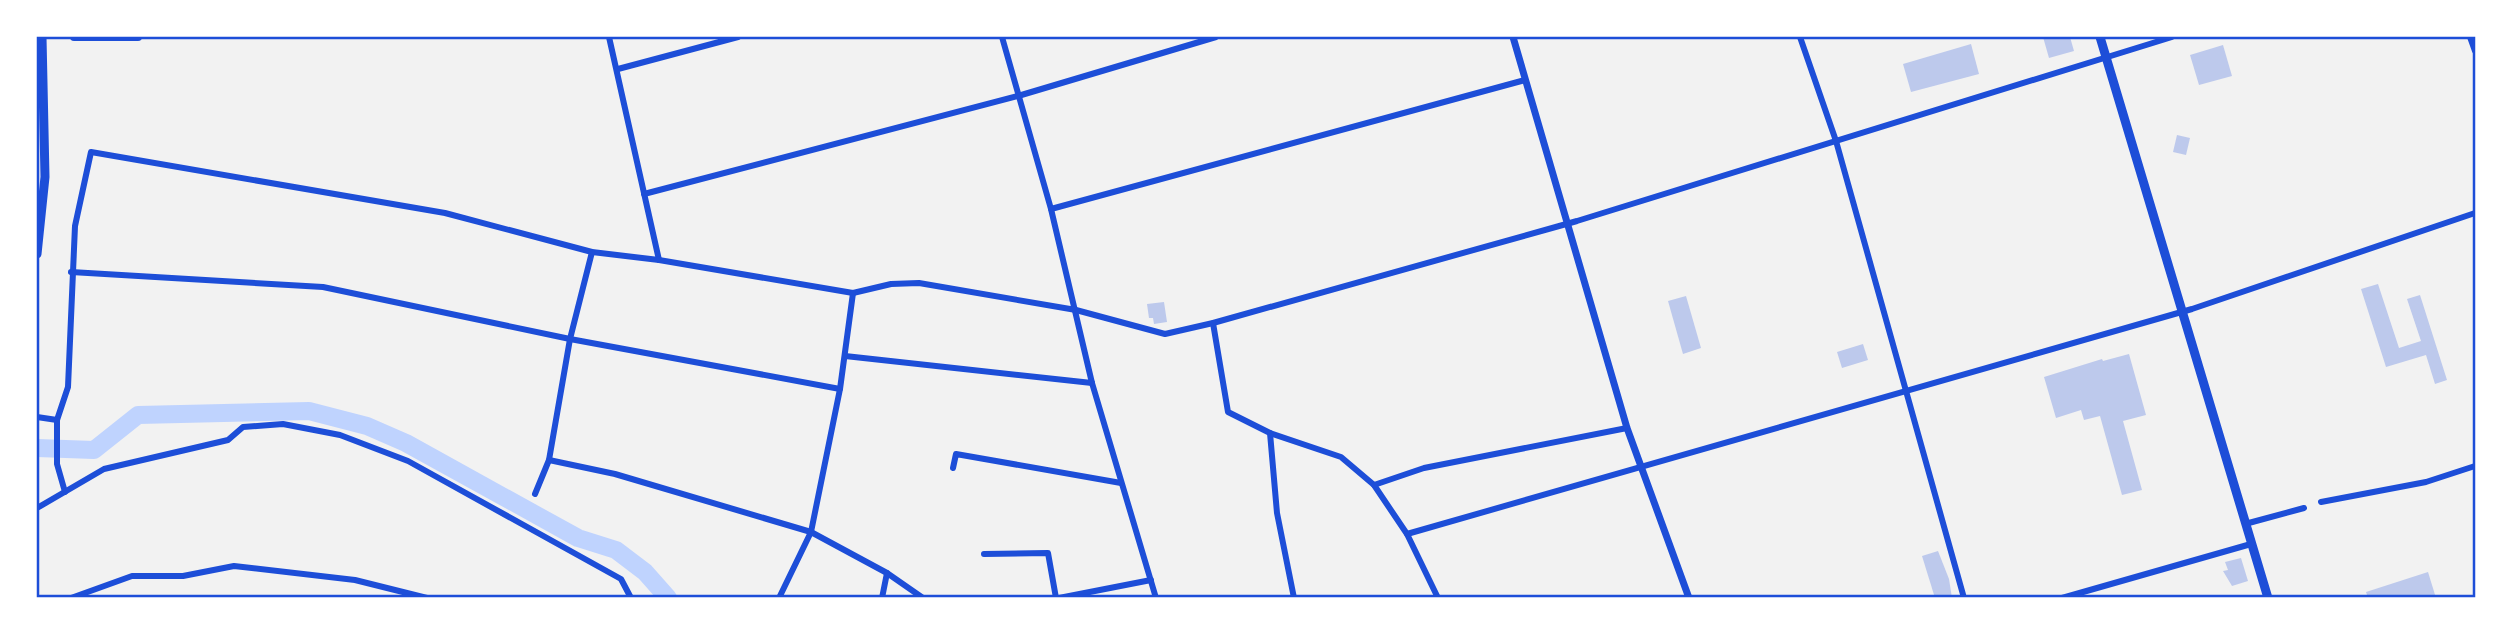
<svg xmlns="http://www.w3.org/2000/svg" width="2512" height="635" viewBox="0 0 2512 635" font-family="Manrope,sans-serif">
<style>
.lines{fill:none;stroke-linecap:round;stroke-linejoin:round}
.river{stroke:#bfd3fe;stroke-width:18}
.building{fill:#bdc9ec}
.minor{stroke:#1d4ed8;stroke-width:6}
.tertiary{stroke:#1d4ed8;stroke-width:7}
.secondary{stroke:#1d4ed8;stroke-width:8}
.primary{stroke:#1d4ed8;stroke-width:9}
.neatline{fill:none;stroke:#1d4ed8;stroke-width:2.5}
</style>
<rect width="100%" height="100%" fill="#f2f2f2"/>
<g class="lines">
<!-- river -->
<polyline class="river" points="37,448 94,450 138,415 309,411 367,426 406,443 578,538 616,550 645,572 668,598"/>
</g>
<!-- building -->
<g class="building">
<polygon points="2043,37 2070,37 2074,51 2049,58"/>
<polygon points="1971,44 1979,74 1911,92 1903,64"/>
<polygon points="2223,45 2232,76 2199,85 2190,55"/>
<polygon points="2177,135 2190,138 2186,155 2173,152"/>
<polygon points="2378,284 2399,348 2421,341 2407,299 2420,295 2447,380 2435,384 2426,355 2386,367 2361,289"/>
<polygon points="1686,296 1701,348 1683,354 1668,301"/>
<polygon points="1164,302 1167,322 1154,324 1153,318 1149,318 1147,304"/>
<polygon points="1863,344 1868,360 1842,368 1837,352"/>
<polygon points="2129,354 2146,415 2123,421 2142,490 2122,495 2100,416 2084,420 2081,410 2056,418 2044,377 2102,359 2103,361"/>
<polygon points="1938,551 1949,579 1952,598 1935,598 1922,556"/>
<polygon points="2241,558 2248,581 2232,586 2223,571 2228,570 2225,562"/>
<polygon points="2428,572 2436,598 2368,598 2366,592"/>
</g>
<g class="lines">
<!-- minor -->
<g class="minor">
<polyline points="609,37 659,260"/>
<polyline points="1002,37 1051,209 1092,383 1156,598"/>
<polyline points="1800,37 1836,141 1964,598"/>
<polyline points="2470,37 2475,51"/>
<polyline points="618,69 738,37"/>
<polyline points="644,194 1018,96 1216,37"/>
<polyline points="1051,209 1525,80"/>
<polyline points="71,272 323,287 570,339 840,389"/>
<polyline points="1213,323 1228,412 1270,433 1341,457 1374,485 1407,534 1438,598"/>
<polyline points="845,356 1092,383"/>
<polyline points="37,417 57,420"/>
<polyline points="1270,433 1277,513 1294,598"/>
<polyline points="549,460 615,474 811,532 887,573 923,598"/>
<polyline points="953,468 956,454 1121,483"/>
<polyline points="1374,485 1424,468 1627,428"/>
<polyline points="65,492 57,464 57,420 68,387 75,226 91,152 445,213 592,252 659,260 853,293 891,284 919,283 1076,310 1165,334 1213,323 1577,221 2172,37"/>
<polyline points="535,494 549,460 570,339 592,252"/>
<polyline points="2321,502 2426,482 2475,466"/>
<polyline points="37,508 104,469 228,440 243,427 283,424 340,435 408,461 621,579 631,598"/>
<polyline points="2245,524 2304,508"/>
<polyline points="1407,534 2192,309 2475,213"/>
<polyline points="984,554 1048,553 1056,598"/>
<polyline points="71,598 132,576 183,576 234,566 355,580 427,598"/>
<polyline points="779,598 811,532 840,389 853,293"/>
<polyline points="882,598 887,573"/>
<polyline points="1059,598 1151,580"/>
<polyline points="2062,598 2251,544"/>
</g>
<!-- tertiary -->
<polyline class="tertiary" points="1513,37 1627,428 1689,598"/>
<!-- secondary -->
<polyline class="secondary" points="74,37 138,37"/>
<!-- primary -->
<g class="primary">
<polyline points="2100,37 2268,598"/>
<polyline points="37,254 45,177 42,37"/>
</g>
</g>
<!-- border -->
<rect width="2512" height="635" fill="none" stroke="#ffffff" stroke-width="77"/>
<rect x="38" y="38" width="2436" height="558" class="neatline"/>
</svg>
